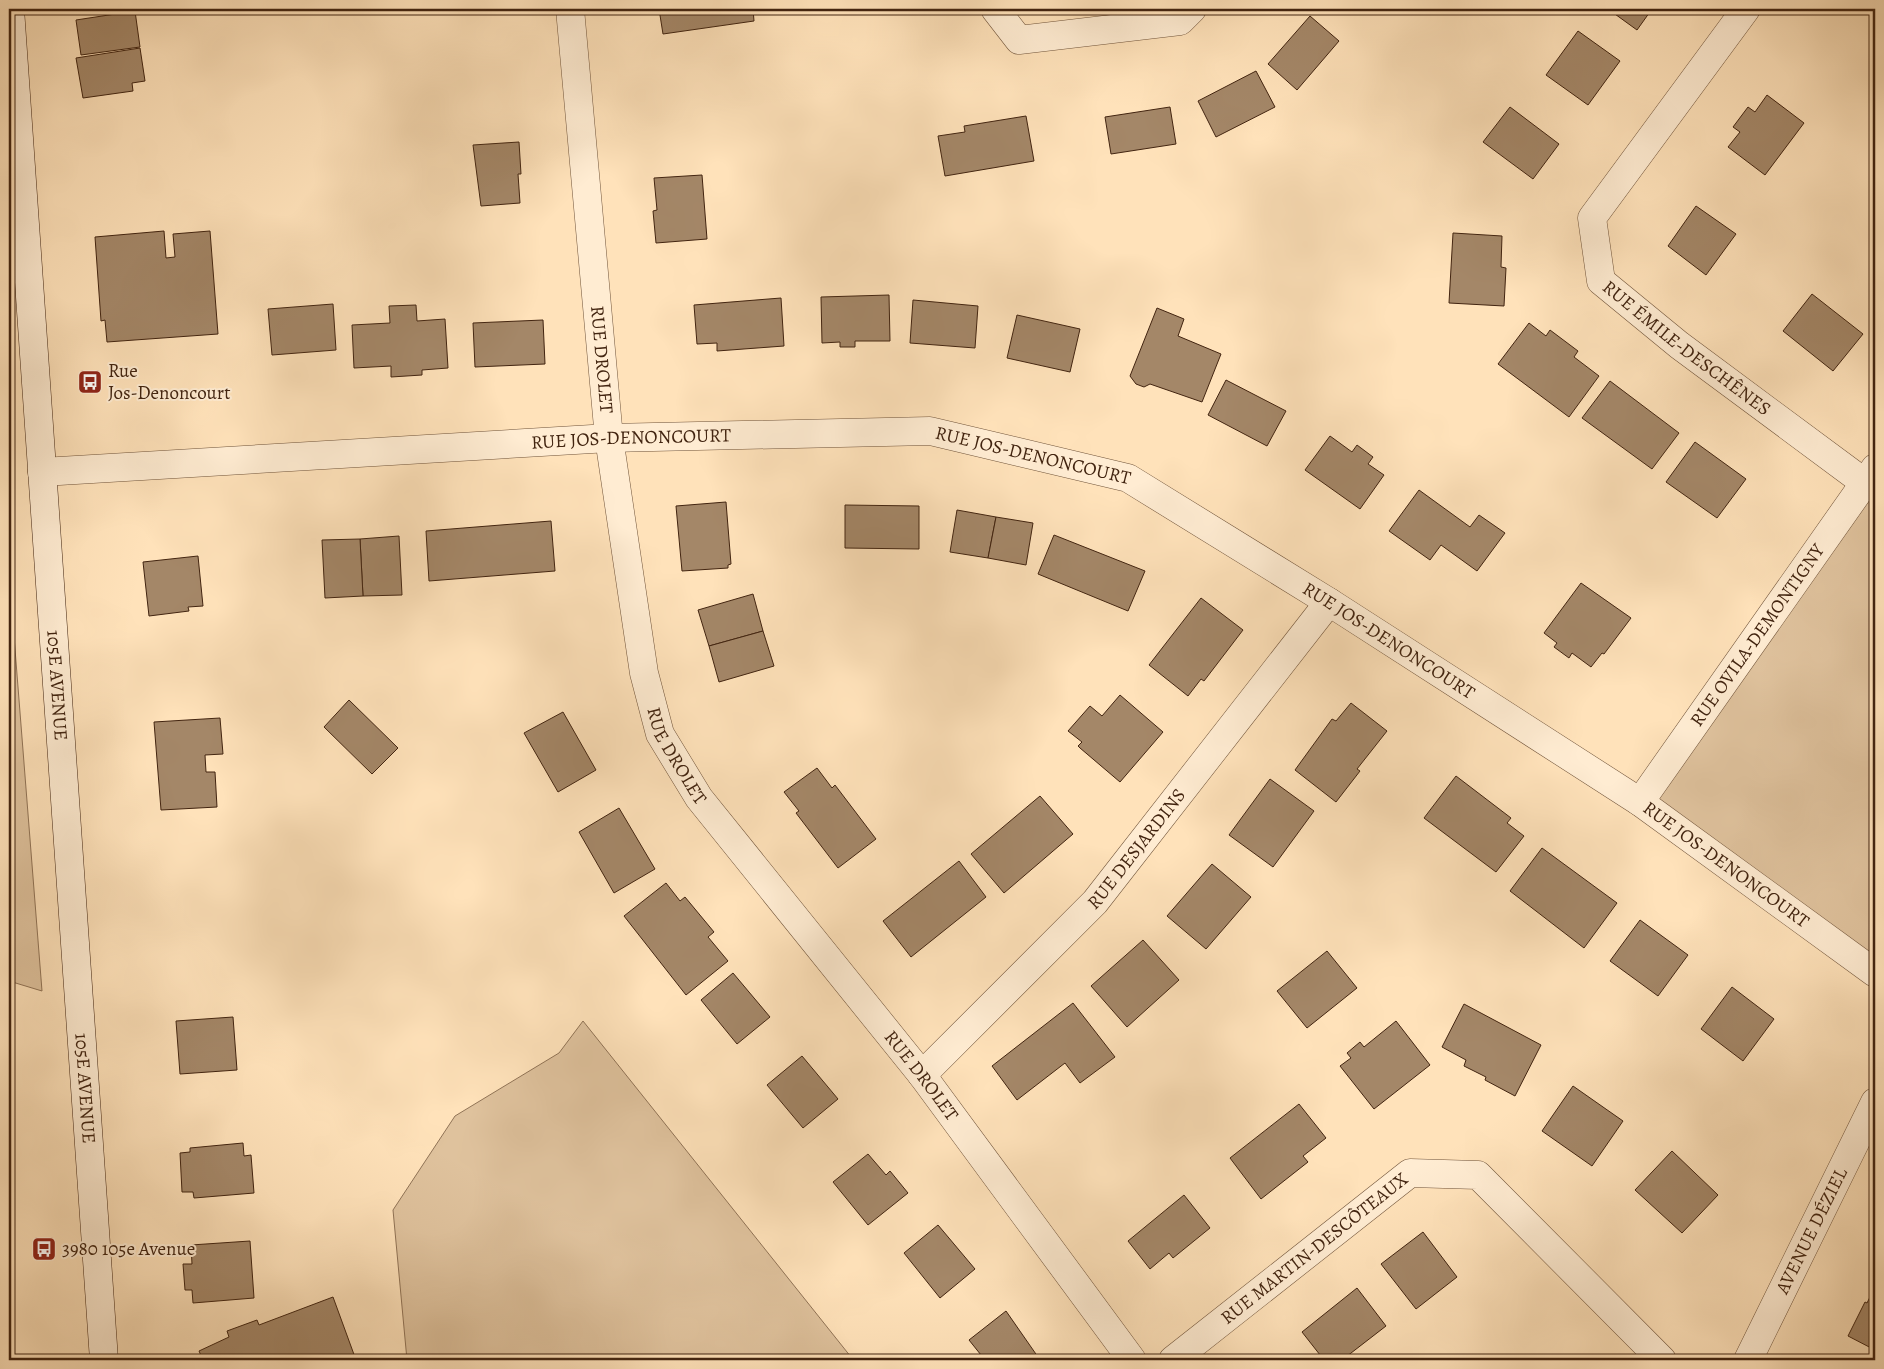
<svg xmlns="http://www.w3.org/2000/svg" width="1884" height="1369" viewBox="0 0 1884 1369" font-family="Alegreya,serif">
<style>
.green{fill:#dfc29d;stroke:#907356}
.building{fill:#a48768;stroke:#422410}
.lines{fill:none;stroke-linecap:round;stroke-linejoin:round}
.street-casing{stroke:#71543a;stroke-width:29}
.secondary-casing{stroke:#422410;stroke-width:29}
.street{stroke:#ffecd2;stroke-width:28}
.secondary{stroke:#ffecd2;stroke-width:28}
.labels{text-anchor:middle;dominant-baseline:central;stroke-width:4;stroke-linejoin:round;paint-order:stroke}
.street-label{font-size:19px;fill:#422410;stroke:#ffecd2}
.poi-label{font-size:19px;fill:#422410;stroke:#ffecd2;text-anchor:start}
</style>
<rect width="100%" height="100%" fill="#ffe2ba"/>
<filter id="stains"><feTurbulence type="fractalNoise" baseFrequency=".004" numOctaves="4"/><feColorMatrix values="0 0 0 0 .2 0 0 0 0 .09 0 0 0 0 .02 0 0 0 .5 -.17"/></filter>
<radialGradient id="worn" r=".72"><stop offset=".6" stop-color="#630" stop-opacity="0"/><stop offset="1" stop-color="#630" stop-opacity=".3"/></radialGradient>
<!-- green -->
<g class="green">
<polygon points="1875,468 1875,976 1640,802"/>
<polygon points="9,573 42,991 9,981"/>
<polygon points="583,1021 851,1357 847,1360 407,1360 393,1210 455,1116 559,1053"/>
</g>
<!-- building -->
<g class="building">
<rect x="400" y="9" width="43" height="2"/>
<polygon points="659,9 753,9 754,21 663,34"/>
<polygon points="1608,9 1652,9 1637,30"/>
<polygon points="135,11 140,47 81,55 76,20"/>
<polygon points="1310,16 1339,41 1297,90 1268,64"/>
<polygon points="1578,31 1620,61 1588,105 1546,75"/>
<polygon points="140,48 145,81 132,83 133,91 83,98 76,58"/>
<polygon points="1256,71 1275,107 1216,137 1198,101"/>
<polygon points="1767,95 1804,123 1765,175 1728,147 1740,132 1733,127 1748,107 1755,112"/>
<polygon points="1170,107 1176,144 1111,154 1105,117"/>
<polygon points="1510,107 1559,144 1533,179 1483,142"/>
<polygon points="1026,116 1034,161 945,176 938,136 965,132 964,126"/>
<polygon points="519,142 521,174 518,174 520,203 481,206 473,145"/>
<polygon points="702,175 707,239 656,243 653,211 657,210 654,178"/>
<polygon points="1696,206 1736,234 1706,275 1668,246"/>
<polygon points="164,231 166,258 175,257 173,234 210,231 218,334 107,342 105,320 101,321 95,237"/>
<polygon points="1453,233 1502,236 1501,267 1506,268 1504,306 1449,303"/>
<polygon points="1812,294 1863,334 1833,371 1783,331"/>
<polygon points="889,295 890,341 855,341 855,347 840,347 840,342 822,343 821,297"/>
<polygon points="781,298 784,346 717,351 717,343 697,344 694,305"/>
<polygon points="913,300 978,306 975,348 910,343"/>
<polygon points="333,304 336,350 272,355 268,309"/>
<polygon points="416,305 417,321 445,319 448,368 422,370 422,375 391,377 391,366 354,368 352,325 390,323 389,306"/>
<polygon points="1157,308 1184,319 1178,336 1221,354 1202,402 1150,384 1144,387 1136,384 1130,376"/>
<polygon points="1017,315 1080,329 1070,372 1007,358"/>
<polygon points="543,320 545,364 475,367 473,323"/>
<polygon points="1529,323 1546,336 1550,330 1578,351 1574,357 1599,376 1569,417 1498,364"/>
<polygon points="1226,380 1286,411 1267,446 1208,415"/>
<polygon points="1610,381 1679,433 1652,469 1582,418"/>
<polygon points="1330,436 1352,452 1357,445 1373,457 1368,464 1384,475 1360,509 1305,470"/>
<polygon points="1695,442 1746,479 1717,518 1666,482"/>
<polygon points="1419,490 1470,527 1479,515 1505,533 1477,571 1441,545 1430,560 1389,531"/>
<polygon points="726,502 731,564 728,565 728,568 682,571 676,506"/>
<polygon points="845,505 919,506 919,549 845,548"/>
<polygon points="957,510 996,517 988,558 950,552"/>
<polygon points="996,517 1033,523 1026,565 988,558"/>
<polygon points="551,521 555,571 429,581 426,531"/>
<polygon points="1054,535 1145,571 1128,611 1038,574"/>
<polygon points="399,536 402,595 363,596 360,539"/>
<polygon points="360,539 363,596 325,598 322,540"/>
<polygon points="198,556 203,606 188,607 189,611 149,616 143,562"/>
<polygon points="1581,583 1631,618 1604,654 1602,653 1591,667 1572,653 1569,658 1554,647 1557,643 1544,633"/>
<polygon points="753,594 763,631 709,646 698,610"/>
<polygon points="1201,598 1243,630 1204,681 1201,679 1188,696 1149,665"/>
<polygon points="763,631 774,666 719,682 709,646"/>
<polygon points="1120,695 1163,732 1120,782 1080,748 1078,746 1082,742 1068,731 1090,706 1102,716"/>
<polygon points="349,700 398,748 372,774 324,727"/>
<polygon points="1351,703 1387,731 1357,769 1360,771 1336,802 1295,770 1332,719 1336,721"/>
<polygon points="563,712 596,770 558,792 524,733"/>
<polygon points="220,718 223,754 205,755 206,772 215,772 217,807 161,810 154,722"/>
<polygon points="817,768 832,788 835,785 876,839 838,868 796,813 799,811 784,792"/>
<polygon points="1456,776 1511,818 1507,823 1524,836 1496,872 1424,818"/>
<polygon points="1270,779 1314,811 1273,867 1229,835"/>
<polygon points="1040,796 1073,834 1004,893 971,854"/>
<polygon points="619,808 655,869 614,893 579,832"/>
<polygon points="1542,848 1617,903 1584,948 1510,891"/>
<polygon points="959,861 986,897 911,957 883,921"/>
<polygon points="1212,864 1251,897 1206,949 1167,916"/>
<polygon points="666,883 680,901 685,897 714,932 708,937 728,961 686,995 624,916"/>
<polygon points="1640,920 1688,955 1658,996 1610,961"/>
<polygon points="1143,940 1179,980 1127,1027 1091,986"/>
<polygon points="1327,951 1357,988 1307,1028 1277,991"/>
<polygon points="733,973 770,1017 737,1044 701,1000"/>
<polygon points="1732,987 1774,1019 1743,1061 1701,1029"/>
<polygon points="1073,1003 1115,1057 1080,1083 1065,1063 1017,1100 992,1066"/>
<polygon points="1464,1004 1541,1045 1515,1096 1485,1080 1486,1077 1464,1066 1466,1060 1442,1047"/>
<polygon points="233,1017 237,1070 180,1074 176,1021"/>
<polygon points="1396,1021 1430,1065 1374,1109 1340,1066 1351,1058 1347,1053 1360,1042 1364,1047"/>
<polygon points="802,1056 838,1099 803,1128 767,1085"/>
<polygon points="1573,1086 1623,1121 1592,1166 1542,1131"/>
<polygon points="1299,1104 1326,1138 1303,1156 1308,1162 1261,1199 1230,1158"/>
<polygon points="243,1143 244,1156 251,1155 254,1193 194,1198 193,1192 182,1192 180,1153 190,1152 190,1148"/>
<polygon points="1672,1151 1718,1195 1682,1233 1635,1190"/>
<polygon points="868,1154 886,1175 890,1171 908,1193 868,1225 833,1182"/>
<polygon points="1184,1195 1210,1228 1173,1258 1169,1253 1150,1269 1128,1241"/>
<polygon points="938,1225 975,1269 940,1298 904,1253"/>
<polygon points="1423,1232 1457,1277 1416,1309 1381,1264"/>
<polygon points="250,1241 254,1298 193,1303 192,1290 185,1290 183,1264 192,1264 191,1245"/>
<polygon points="1875,1287 1875,1350 1848,1336 1865,1302 1867,1303"/>
<polygon points="1357,1288 1386,1326 1342,1360 1324,1360 1302,1332"/>
<polygon points="333,1297 356,1360 203,1360 199,1351 229,1337 227,1331 257,1320 259,1325"/>
<polygon points="1006,1311 1038,1357 1034,1360 985,1360 969,1340"/>
</g>
<g class="lines">
<defs>
<g id="street">
<path id="s1" d="M570,9L609,438L644,673L660,734L699,798L922,1075L1132,1360"/>
<polyline points="995,9 1019,40 1180,21 1192,9"/>
<path id="s2" d="M1746,9L1592,218L1601,281L1679,345L1865,483"/>
<path id="s3" d="M42,472L609,438L930,431L1128,478L1329,602L1640,802L1875,973"/>
<path id="s4" d="M1640,802L1875,468"/>
<path id="s5" d="M922,1075L1095,902L1329,602"/>
<path id="s6" d="M1173,1360L1410,1173L1478,1175L1662,1360"/>
<path id="s7" d="M1748,1360L1875,1102"/>
</g>
<g id="secondary">
<path id="s8" d="M10,9L104,1360"/>
</g>
</defs>
<!-- street casing -->
<use href="#street" class="street-casing"/>
<!-- secondary casing -->
<use href="#secondary" class="secondary-casing"/>
<!-- street -->
<use href="#street" class="street"/>
<!-- secondary -->
<use href="#secondary" class="secondary"/>
</g>
<!-- icons -->
<defs>
<symbol id="bus-square" viewBox="-11 -11 22 22"><rect x="-9" y="-9" width="18" height="18" rx="4" fill="#8f2418" stroke="#ffecd2"/><path d="M-5-6H5V4H4V6H2V4H-2V6H-4V4H-5ZM-3.5-4V0h7V-4ZM-3.5 1.2v1.5H-2V1.2ZM2 1.2v1.5H3.5V1.2Z" fill="#fff"/></symbol>
</defs>
<g fill-rule="evenodd">
<use href="#bus-square" x="76" y="368" width="28" height="28"/>
<use href="#bus-square" x="30" y="1235" width="28" height="28"/>
</g>
<g class="labels">
<!-- street labels -->
<g class="street-label">
<text stroke="none"><textPath href="#s2" startOffset="432">RUE ÉMILE-DESCHÊNES</textPath></text>
<text stroke="none"><textPath href="#s1" startOffset="352">RUE DROLET</textPath></text>
<text stroke="none"><textPath href="#s3" startOffset="590">RUE JOS-DENONCOURT</textPath></text>
<text stroke="none"><textPath href="#s3" startOffset="995">RUE JOS-DENONCOURT</textPath></text>
<text stroke="none"><textPath href="#s4" startOffset="204">RUE OVILA-DEMONTIGNY</textPath></text>
<text stroke="none"><textPath href="#s3" startOffset="1400">RUE JOS-DENONCOURT</textPath></text>
<text stroke="none"><textPath href="#s8" startOffset="678">105E AVENUE</textPath></text>
<text stroke="none"><textPath href="#s1" startOffset="758">RUE DROLET</textPath></text>
<text stroke="none"><textPath href="#s5" startOffset="312">RUE DESJARDINS</textPath></text>
<text stroke="none"><textPath href="#s3" startOffset="1805">RUE JOS-DENONCOURT</textPath></text>
<text stroke="none"><textPath href="#s1" startOffset="1162">RUE DROLET</textPath></text>
<text stroke="none"><textPath href="#s8" startOffset="1082">105E AVENUE</textPath></text>
<text stroke="none"><textPath href="#s7" startOffset="144">AVENUE DÉZIEL</textPath></text>
<text stroke="none"><textPath href="#s6" startOffset="180">RUE MARTIN-DESCÔTEAUX</textPath></text>
</g>
<!-- poi labels -->
<g class="poi-label">
<text x="108" y="371">Rue<tspan x="108" dy="22">Jos-Denoncourt</tspan></text>
<text x="62" y="1249">3980 105e Avenue</text>
</g>
</g>
<!-- margin -->
<rect width="1884" height="1369" fill="none" stroke="#ffe2ba" stroke-width="30"/>
<rect x="10" y="10" width="1864" height="1349" fill="none" stroke="#422410" stroke-width="2.5"/>
<rect x="15" y="15" width="1854" height="1339" fill="none" stroke="#422410"/>
<rect width="100%" height="100%" filter="url(#stains)"/>
<rect width="100%" height="100%" fill="url(#worn)"/>
</svg>
